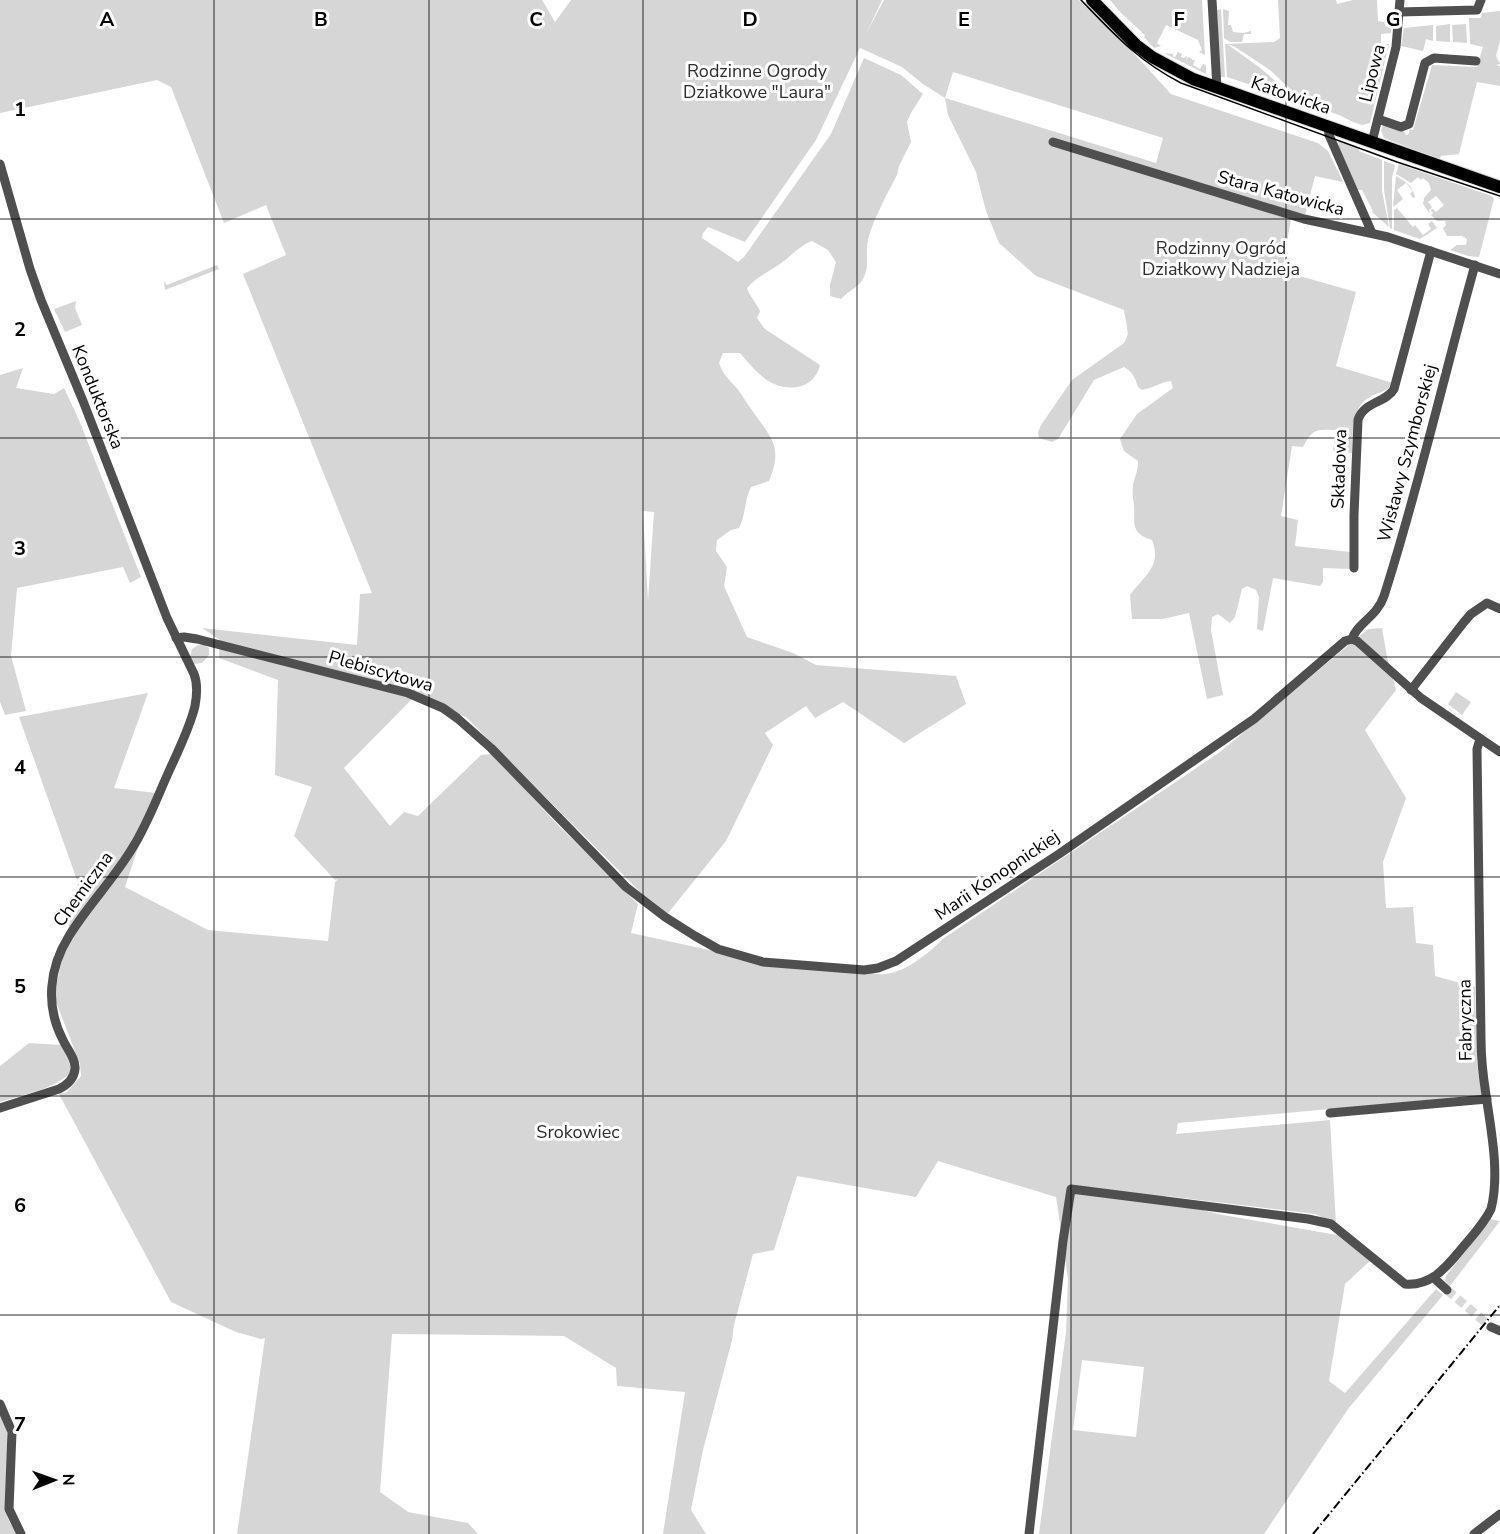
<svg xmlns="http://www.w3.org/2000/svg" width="1500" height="1534" viewBox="0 0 1500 1534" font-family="'Nunito Sans',sans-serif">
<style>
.green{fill:#d6d6d6;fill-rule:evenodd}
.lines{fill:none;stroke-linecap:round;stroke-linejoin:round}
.minor-tunnel{stroke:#d9d9d9;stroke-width:9;stroke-dasharray:9 4.5;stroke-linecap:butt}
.major-casing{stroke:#dbdbdb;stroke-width:14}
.minor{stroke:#4f4f4f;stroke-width:9}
.major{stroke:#000;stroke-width:12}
.tram{stroke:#000;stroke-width:1.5}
.rail{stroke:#000;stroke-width:2;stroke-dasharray:9 3 1.5 3;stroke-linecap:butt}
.grid{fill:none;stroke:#000;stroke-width:1.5;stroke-opacity:0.55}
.labels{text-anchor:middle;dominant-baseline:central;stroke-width:6;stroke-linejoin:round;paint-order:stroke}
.park-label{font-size:18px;fill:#2d2d2d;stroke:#fff}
.street-label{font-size:18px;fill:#000;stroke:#fff}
.grid-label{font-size:20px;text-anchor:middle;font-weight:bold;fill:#000;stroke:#fff;stroke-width:6;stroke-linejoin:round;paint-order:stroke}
</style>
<rect width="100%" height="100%" fill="#fff"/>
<!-- green -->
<g class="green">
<path d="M0,0H542L555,22L571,0H882L867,32L884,0H1079L1130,49L1171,94L1318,143L1328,151L1343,182L1315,176L1305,215L1177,176V185L1291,219L1282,271L1356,292L1336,366L1393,383C1383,395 1381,390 1370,397C1350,408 1353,435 1352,453L1333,451L1336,430C1316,429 1312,429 1303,447L1292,446L1281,516L1298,520L1295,546L1350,552V569L1323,568V582L1320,586L1273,578L1263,631L1257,629L1259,597L1256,590L1247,586L1242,589L1235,617L1230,623L1218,614L1212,617L1211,630L1223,695L1207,699L1189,613L1163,619H1132L1130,595C1145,575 1162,566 1152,540C1130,533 1135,523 1134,505C1133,499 1132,491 1133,485C1135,476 1138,471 1138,461L1124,451L1120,439L1137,414L1173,388L1171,381C1161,382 1153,388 1142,390L1138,387C1135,378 1133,372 1124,367L1094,380L1058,439L1052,442L1039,438L1038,432L1041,425L1072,380L1124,343L1128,334L1124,310L1036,276L999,243L986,211L976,172L948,115L945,98L923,84L902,67L860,48L816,140L745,242L708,227L703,233L702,238L738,262L744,257L831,134L864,58L901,75L923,94L911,113L907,122L911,142L899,166L897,175C888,192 872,222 868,240C865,252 870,265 864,277C860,287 848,291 841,299L830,296V285L836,262L828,250L812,241C799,246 789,258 777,266C766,273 756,278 747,288C750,297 756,302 760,311L757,318L765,329L820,365C814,392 781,393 763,377C754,370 747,361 740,353H723L719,363C723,374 727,378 735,386C742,394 747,404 754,413C772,439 783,447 769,481L751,487C744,501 746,515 739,528L731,530L717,540L716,551L727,567L724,586L747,637L793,653L816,665L956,676L966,704L904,743L843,702L815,718L806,706L765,733L773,745L726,841L665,917L466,717L413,698L344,768L390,826L404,812L418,816L481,755L492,754L557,824L638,904L631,933L755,960L864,970C868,971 873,974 878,974C901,977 929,953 944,938L1220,752L1368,629L1382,628L1387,657L1396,690L1365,730L1406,798L1383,862L1386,908L1413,907L1416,943L1433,945L1435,976L1475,987L1477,1064L1482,1095L1178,1123L1176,1134L1330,1120L1336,1224L1315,1214L1166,1196L1164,1201L1223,1215L1337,1235L1370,1261L1345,1284L1329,1381L1345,1393L1436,1289L1443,1295L1348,1409L1264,1534H1039L1066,1332L1068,1279L1056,1197L938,1161L916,1197L797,1176L774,1250L753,1254L734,1325L732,1340L703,1450L691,1510L706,1534H663L685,1392L617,1386L616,1368L564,1336L392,1334L380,1492L408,1512L468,1523L478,1534H237L265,1338L261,1339L236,1332L171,1302L59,1094L67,1092L81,1076L80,1064L54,997L78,883L19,717L148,693L114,788L156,793L125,887L208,930L328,941L335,882L338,879L335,880L294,836L312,787L275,775L278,680L219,658L220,640L202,628L357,645L360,594L372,593L243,274L286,255L266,205L224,223L171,87L157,80L0,113ZM953,72L1163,138L1156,163L945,98ZM643,511L654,512L648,601ZM1082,1360L1144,1367L1136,1437L1073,1430Z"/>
<polygon points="1110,0 1202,0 1205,55 1199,52 1202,50 1198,40 1166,25 1157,43 1161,46 1154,48 1144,37 1145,35 1121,13"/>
<polygon points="1278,0 1336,0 1337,4 1353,0 1377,0 1378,21 1389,23 1390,17 1392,17 1391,33 1381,34 1381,44 1389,44 1370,123 1362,125 1353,122 1339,115 1305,103 1270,70 1235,47 1227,44 1259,67 1300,102 1287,100 1281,95 1227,77 1225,44 1274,42 1280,38"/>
<polygon points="1221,9 1225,77 1220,77 1217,10"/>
<polygon points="1223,9 1229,11 1228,25 1231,25 1233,32 1243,33 1251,31 1251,34 1244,34 1242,42 1230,42 1224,38"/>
<polygon points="1500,11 1500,41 1496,56 1500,64 1496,65 1500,66 1500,86 1477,82 1459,154 1441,156 1439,159 1384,138 1381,130 1383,125 1402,129 1406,135 1408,135 1410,129 1413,130 1432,65 1477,67 1483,47 1470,44 1469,18 1481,18 1482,13"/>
<polygon points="1450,24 1450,42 1436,41 1436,26"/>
<polygon points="1466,24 1467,43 1453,42 1452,25"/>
<polygon points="1433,25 1433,41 1426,39 1423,51 1401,46 1404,28"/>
<polygon points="1174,51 1173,56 1175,57 1178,52 1182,54 1181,57 1184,58 1187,56 1186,61 1188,57 1192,59 1192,60 1195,60 1193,65 1200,69 1203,64 1206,65 1206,74 1164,53 1173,54"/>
<polygon points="1338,140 1359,149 1359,151 1382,160 1382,191 1389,227 1372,212 1373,211 1362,190 1358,190 1339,149"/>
<polygon points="1384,161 1395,165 1392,178 1392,229 1390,228 1384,190"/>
<polygon points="1399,164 1492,196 1494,199 1479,257 1468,256 1450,250 1457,245 1466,245 1467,239 1462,236 1447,236 1443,228 1446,225 1445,221 1437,221 1431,215 1433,213 1431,210 1433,209 1436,212 1444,205 1436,196 1428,202 1432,207 1429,210 1430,214 1423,204 1424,198 1431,190 1429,183 1423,178 1421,180 1418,177 1411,183 1396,174"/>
<path d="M1396,176C1405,181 1413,186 1415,197L1413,198L1410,194L1413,191L1406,183L1397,190L1403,199L1393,207Z"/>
<polygon points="1397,208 1413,227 1415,225 1423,235 1431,229 1428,224 1432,221 1437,228 1420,239 1394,230 1394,210"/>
<polygon points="217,265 219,269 165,290 164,281 167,285"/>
<polygon points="76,301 75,308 82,325 65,332 54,309"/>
<polygon points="23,368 16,388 54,394 64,388 79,420 141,577 130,583 123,567 17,588 11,656 26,711 5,715 0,702 0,375"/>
<polygon points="204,645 209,648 209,655 202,663 193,664 190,657 192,649 198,645"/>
<polygon points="1456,692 1471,702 1462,715 1448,704"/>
<path d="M29,1043L62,1045L72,1070C62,1087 19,1096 0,1102V1066Z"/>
<polygon points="1490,1219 1500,1221 1450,1286 1445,1281 1446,1276"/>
<path d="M0,1412C17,1446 2,1478 7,1514C7,1520 14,1528 18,1534H0Z"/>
</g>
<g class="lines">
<!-- minor-tunnel -->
<polyline class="minor-tunnel" points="1447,1290 1491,1327"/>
<defs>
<polyline id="major" points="1092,0 1136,45 1152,57 1193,79 1500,187"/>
</defs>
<!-- major casing -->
<use href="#major" class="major-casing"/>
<!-- minor -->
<g class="minor">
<polyline points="1212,0 1217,88"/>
<polyline points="1399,12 1477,10 1481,0"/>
<polyline points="1378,119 1401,127 1409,124 1425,63 1434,58 1476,61"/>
<polyline points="1328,126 1329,135 1372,233"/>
<polyline points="1053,142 1304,219 1388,237 1500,274"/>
<polyline points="1372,142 1396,47 1400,0"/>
<path d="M0,164L30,269L41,300L83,401L167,618L194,674C198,684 197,695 195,706C190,727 179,749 170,769C158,795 148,823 133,847C114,879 88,905 69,936C49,968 45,1006 63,1040C67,1049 76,1059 75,1069C74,1079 67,1085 59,1089L0,1108"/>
<path d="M1354,568V515L1358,420C1363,402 1386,403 1394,389L1431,251"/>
<polyline points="176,638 184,637 197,639 408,693 443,708 457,718 491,748 626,887 665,917 695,936 718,949 763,962 864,970 878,968 896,961 1059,854 1254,719 1345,641 1352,639 1357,641 1421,698 1500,752"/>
<path d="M1352,639C1357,623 1377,617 1384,596C1419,487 1444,375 1475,265"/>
<polyline points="1411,690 1464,622 1471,614 1487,603 1500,609"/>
<polyline points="1330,1113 1487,1099"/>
<polyline points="1434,1278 1447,1290"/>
<polyline points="1491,1327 1500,1331"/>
<polyline points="0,1404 12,1432 9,1509 21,1534"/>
<path d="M1029,1534L1063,1241L1071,1189L1308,1219L1331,1224L1405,1284C1429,1286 1443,1271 1458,1253C1469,1239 1483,1226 1491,1209C1500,1174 1491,1130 1486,1095C1483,1076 1481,1058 1481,1039L1477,749L1480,739"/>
<polyline points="1474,1534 1500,1514"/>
</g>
<!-- major -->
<use href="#major" class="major"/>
<!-- tram -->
<path class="tram" d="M1081,0C1114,34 1138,61 1181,83L1397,162L1500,196"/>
<!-- rail -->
<polyline class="rail" points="1313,1534 1500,1305"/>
</g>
<!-- grid -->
<path class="grid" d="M214,0V1534M429,0V1534M643,0V1534M857,0V1534M1071,0V1534M1286,0V1534M0,219H1500M0,438H1500M0,657H1500M0,877H1500M0,1096H1500M0,1315H1500"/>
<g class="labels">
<!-- park labels -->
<g class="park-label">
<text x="757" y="71">Rodzinne Ogrody<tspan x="757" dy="21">Działkowe "Laura"</tspan></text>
<text x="1221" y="248">Rodzinny Ogród<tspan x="1221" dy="21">Działkowy Nadzieja</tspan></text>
<text x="578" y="1132">Srokowiec</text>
</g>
<!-- street labels -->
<g class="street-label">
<text transform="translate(1372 73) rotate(-76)">Lipowa</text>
<text transform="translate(1291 95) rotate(19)">Katowicka</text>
<text transform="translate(1281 193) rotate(15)">Stara Katowicka</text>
<text transform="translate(98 397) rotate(68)">Konduktorska</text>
<text transform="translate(1407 453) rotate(-75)">Wisławy Szymborskiej</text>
<text transform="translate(1339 469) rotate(-88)">Składowa</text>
<text transform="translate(381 671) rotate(16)">Plebiscytowa</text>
<text transform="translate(997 875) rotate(-34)">Marii Konopnickiej</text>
<text transform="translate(83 889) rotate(-54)">Chemiczna</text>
<text transform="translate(1465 1020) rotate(-91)">Fabryczna</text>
</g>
</g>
<g class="grid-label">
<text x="107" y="26">A</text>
<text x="321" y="26">B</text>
<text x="536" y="26">C</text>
<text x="750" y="26">D</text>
<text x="964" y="26">E</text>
<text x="1179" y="26">F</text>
<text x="1393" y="26">G</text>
<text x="20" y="116">1</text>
<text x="20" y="336">2</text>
<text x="20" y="555">3</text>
<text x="20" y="774">4</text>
<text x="20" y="993">5</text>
<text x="20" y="1212">6</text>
<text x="20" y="1431">7</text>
</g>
<!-- north arrow -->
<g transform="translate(54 1480) rotate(89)" stroke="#ffffff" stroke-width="4.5" paint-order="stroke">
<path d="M0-4.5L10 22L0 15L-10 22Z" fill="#000000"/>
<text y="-9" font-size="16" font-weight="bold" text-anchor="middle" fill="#000000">N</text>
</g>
</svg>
